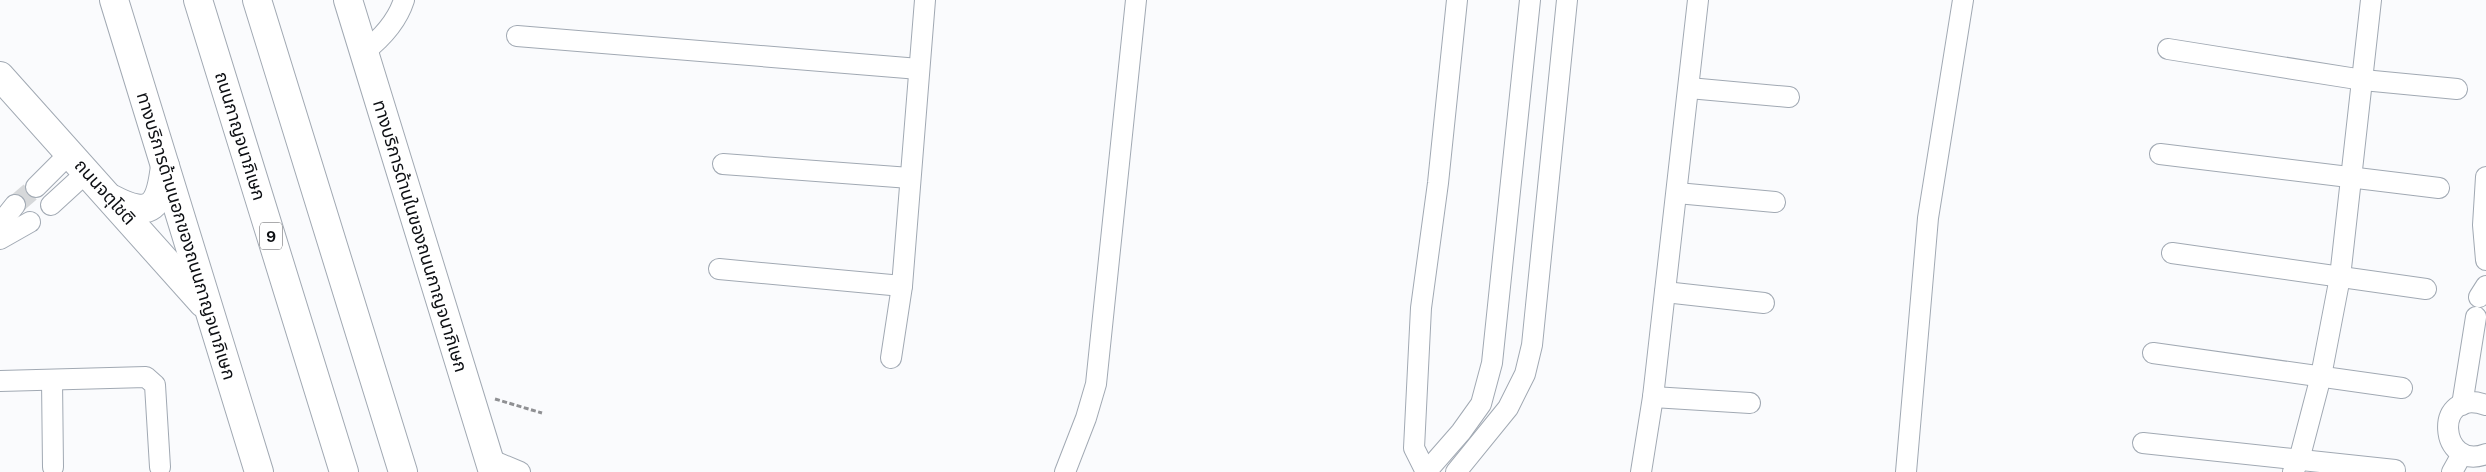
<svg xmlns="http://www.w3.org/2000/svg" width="2486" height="472" viewBox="0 0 2486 472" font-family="'DM Sans','Noto Sans Thai',sans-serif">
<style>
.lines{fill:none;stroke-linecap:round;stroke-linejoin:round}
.street-tunnel{stroke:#d6d8da;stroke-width:20;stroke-dasharray:20 10;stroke-linecap:butt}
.street-casing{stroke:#a1a9b3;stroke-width:22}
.secondary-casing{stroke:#a1a9b3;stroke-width:30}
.highway-casing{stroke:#a1a9b3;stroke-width:30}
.path{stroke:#8f9093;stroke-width:3;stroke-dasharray:5 2.5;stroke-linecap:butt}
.street{stroke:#fff;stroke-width:20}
.secondary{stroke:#fff;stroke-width:28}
.highway{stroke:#fff;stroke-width:28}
.labels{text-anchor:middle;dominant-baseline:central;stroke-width:5;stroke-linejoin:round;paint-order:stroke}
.shield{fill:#fff;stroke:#56575a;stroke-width:1}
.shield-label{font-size:16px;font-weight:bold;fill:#0d0f13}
.street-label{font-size:18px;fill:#0d0f13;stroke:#fff}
</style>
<rect width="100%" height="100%" fill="#fafbfd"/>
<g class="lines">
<!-- street-tunnel -->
<polyline class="street-tunnel" points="15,205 36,187"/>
<defs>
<g id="street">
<polyline points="517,36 919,69"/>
<polyline points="2168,49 2363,80 2457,89"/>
<path d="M364,52C382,38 397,22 404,0"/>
<polyline points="1689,88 1789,97"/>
<polyline points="2160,154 2439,188"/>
<polyline points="723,164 910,178"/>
<polyline points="2486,177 2483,225 2486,260"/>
<polyline points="36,187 70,153"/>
<polyline points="1677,193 1775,202"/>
<polyline points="51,205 87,172"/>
<polyline points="0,224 15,205"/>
<polyline points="0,239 30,222"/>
<polyline points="2172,253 2426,289"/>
<polyline points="719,269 902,286"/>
<polyline points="1665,292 1764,303"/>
<polyline points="2479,297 2486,286"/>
<polyline points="2153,353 2402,388"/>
<polyline points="891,358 902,286 925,0"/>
<polyline points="52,380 53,467"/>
<polyline points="0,381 146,377 155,385 160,467"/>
<polyline points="1653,397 1750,403"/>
<polyline points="2462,405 2476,317"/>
<path d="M2486,405C2432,386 2439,472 2486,454"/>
<polyline points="2143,443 2395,470"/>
<polyline points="489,459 520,472"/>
<polyline points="1065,472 1086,418 1096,384 1136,0"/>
<polyline points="1426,472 1461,432 1481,404 1492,363 1530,0"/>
<polyline points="1426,472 1414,448 1421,308 1438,183 1457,0"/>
<polyline points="1456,472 1508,408 1525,374 1532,345 1567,0"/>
<polyline points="1641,472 1653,397 1698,0"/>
<polyline points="1906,472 1928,218 1963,0"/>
<polyline points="2293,472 2299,460 2321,376 2340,277 2371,0"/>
<polyline points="2452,472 2462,454"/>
</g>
<g id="secondary">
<polyline points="114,0 259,472"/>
<polyline points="348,0 493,472"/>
<polyline points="0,76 203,303"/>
<path d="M112,199C152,220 160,206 165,166"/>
</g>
<g id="highway">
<polyline points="198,0 344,472"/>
<polyline points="257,0 403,472"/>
</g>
</defs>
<!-- street casing -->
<use href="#street" class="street-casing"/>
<!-- secondary casing -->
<use href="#secondary" class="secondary-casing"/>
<!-- highway casing -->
<use href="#highway" class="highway-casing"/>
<!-- path -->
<polyline class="path" points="495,399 542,413"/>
<!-- street -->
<use href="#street" class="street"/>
<!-- secondary -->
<use href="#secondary" class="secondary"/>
<!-- highway -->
<use href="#highway" class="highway"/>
</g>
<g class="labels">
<!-- shield labels -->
<rect class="shield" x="260" y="222.5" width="22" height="27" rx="4"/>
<g class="shield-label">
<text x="271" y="236">9</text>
</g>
<!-- street labels -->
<g class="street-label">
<text transform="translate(240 136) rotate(73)">ถนนกาญจนาภิเษก</text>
<text transform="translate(105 192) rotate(48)">ถนนจตุโชติ</text>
<text transform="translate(186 236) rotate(73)">ทางบริการด้านนอกของถนนกาญจนาภิเษก</text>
<text transform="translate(420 236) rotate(73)">ทางบริการด้านในของถนนกาญจนาภิเษก</text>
</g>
</g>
</svg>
